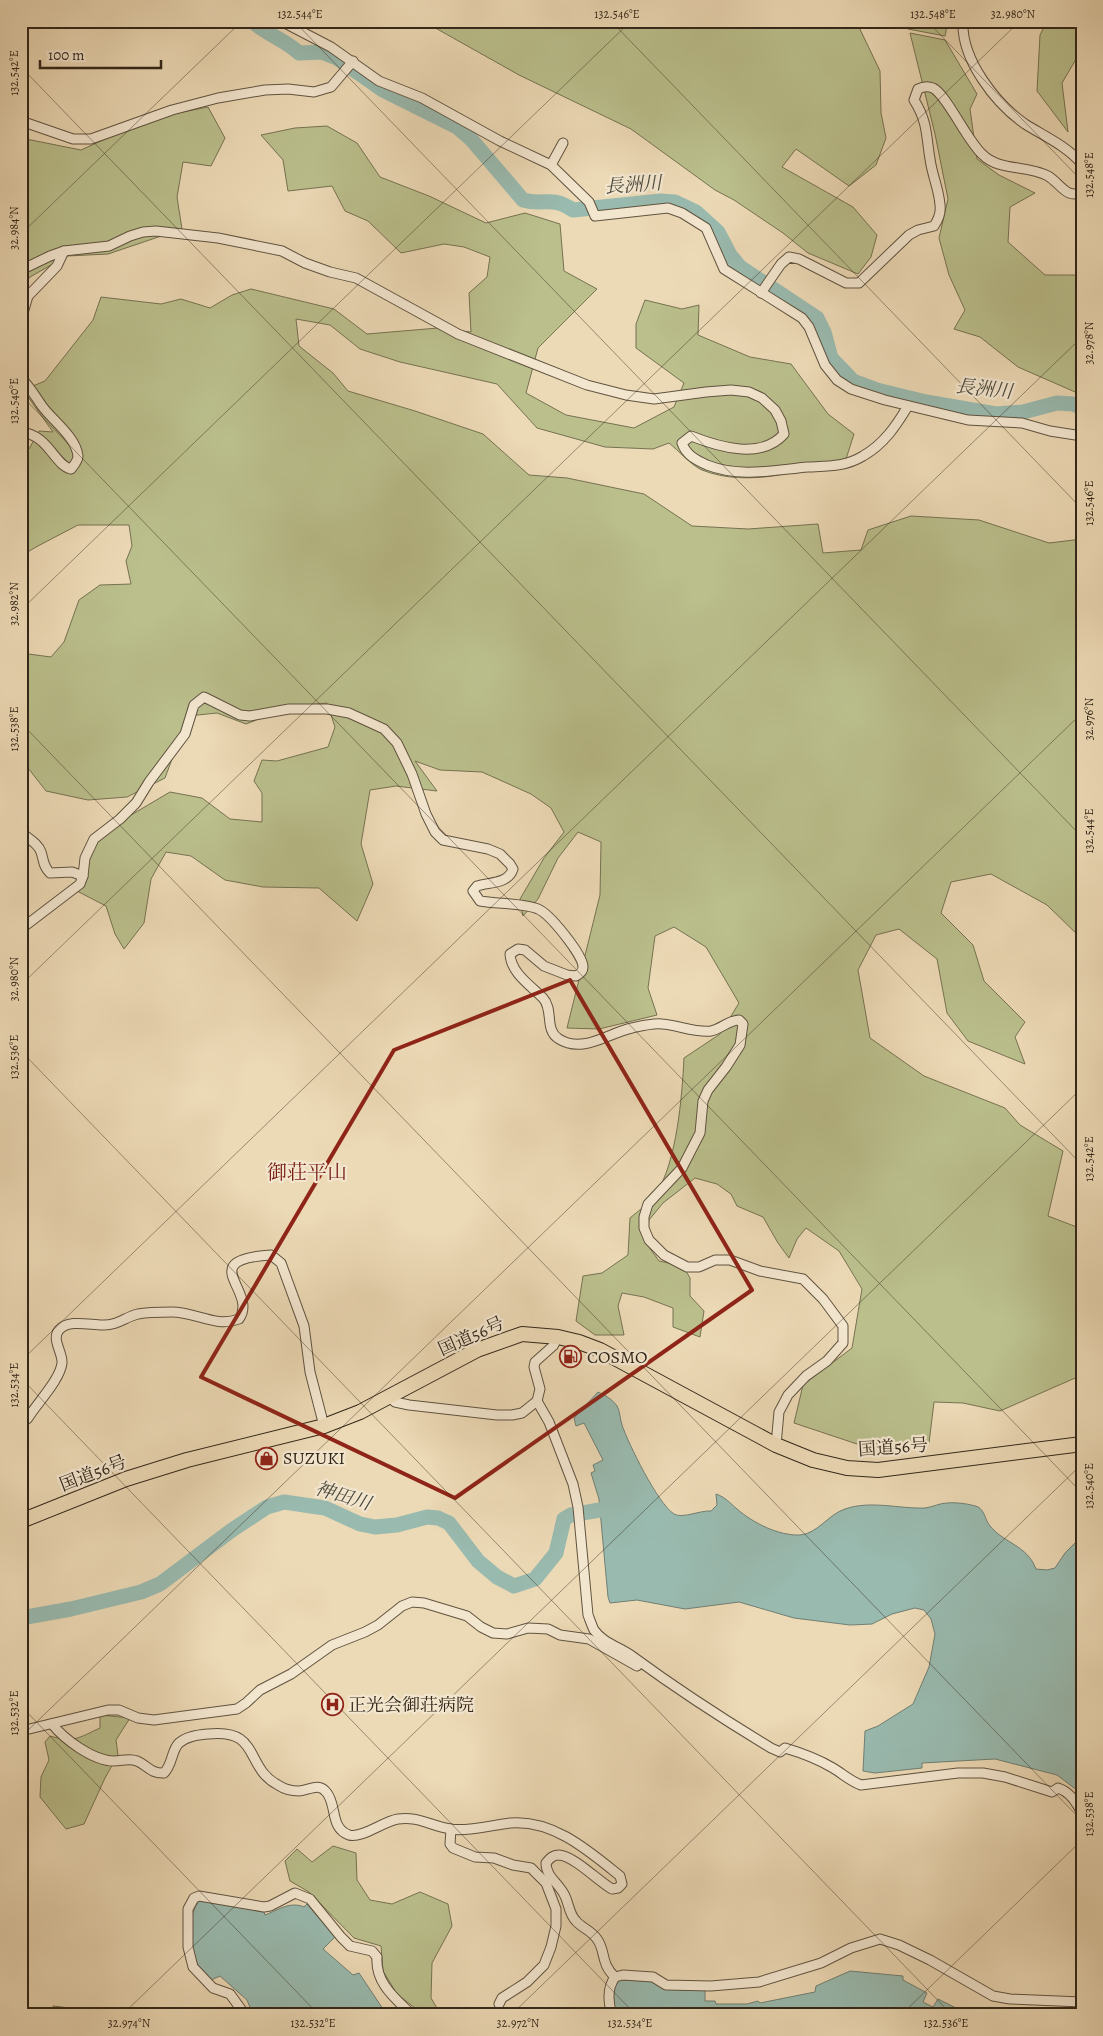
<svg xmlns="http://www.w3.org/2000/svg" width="1103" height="2036" viewBox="0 0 1103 2036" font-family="Alegreya,'Noto Serif JP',serif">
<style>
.green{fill:#babf8c;stroke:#767252}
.water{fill:#99baaf;stroke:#707f73}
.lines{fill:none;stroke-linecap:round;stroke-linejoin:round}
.river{stroke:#99baaf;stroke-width:15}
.minor-casing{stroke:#605340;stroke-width:11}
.trunk-casing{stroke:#322619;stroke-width:16}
.minor{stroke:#f3e6cf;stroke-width:9}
.trunk{stroke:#ecd9b5;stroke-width:14}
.marked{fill:none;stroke:#8f2418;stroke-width:4;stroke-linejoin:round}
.ticks{fill:none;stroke:#322619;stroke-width:1;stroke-opacity:0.45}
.labels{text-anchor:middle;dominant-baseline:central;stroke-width:4.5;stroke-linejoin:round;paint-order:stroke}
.street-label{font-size:18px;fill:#322619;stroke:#f3e6cf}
.poi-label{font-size:18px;fill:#322619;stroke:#f3e6cf;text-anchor:start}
.water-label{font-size:19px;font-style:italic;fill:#4c4b3e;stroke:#f3e6cf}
.quarter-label{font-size:20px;fill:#7a1f14;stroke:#f3e6cf}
.neatline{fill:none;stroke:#322619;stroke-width:2}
.ticks-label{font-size:12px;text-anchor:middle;fill:#322619}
</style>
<rect width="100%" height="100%" fill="#ecd9b5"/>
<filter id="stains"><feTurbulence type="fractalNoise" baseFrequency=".004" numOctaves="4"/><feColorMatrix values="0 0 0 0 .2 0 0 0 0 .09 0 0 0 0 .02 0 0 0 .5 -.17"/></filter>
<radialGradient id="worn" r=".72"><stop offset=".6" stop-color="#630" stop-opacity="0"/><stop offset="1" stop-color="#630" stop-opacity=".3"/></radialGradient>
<!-- green -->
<g class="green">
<polygon points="423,21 856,21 880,71 881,113 886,138 876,165 849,186 796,149 782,167 853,207 877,235 871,257 858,274 808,253 783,233 734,200 715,190 631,129 519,75"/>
<polygon points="909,21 948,21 945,36 908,29"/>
<polygon points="1047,21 1082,21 1082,49 1062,83 1068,132 1037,91 1040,35"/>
<polygon points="910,33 945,40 977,94 970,109 977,159 999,175 1035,193 1010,207 1008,242 1045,275 1076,275 1082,269 1082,395 1018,367 980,337 954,329 965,310 949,275 939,238 948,199 935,134"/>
<polygon points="208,107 225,138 211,166 183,162 177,197 182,229 108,254 67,256 30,277 21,287 21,138 81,150 125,130 167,115"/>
<path d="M327,126L357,143L380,177L429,196L486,223L525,213L560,224L564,271L597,289L538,348L526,393L566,415L634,428L674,407L684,383L636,348V324L645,300L682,309L699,305L698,335L750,357L791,364L828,414L854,434L846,459C800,471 748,488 702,470C692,466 678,450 669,443L653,449L605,447L537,428L497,384L400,362L360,349L330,325L296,319L299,346L333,373L348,391L415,411L483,434L529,475L567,478L644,494L692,526L748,529L818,524L823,553L861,550L868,530L911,516L979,520L1049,543L1082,539V939L1047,905L991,874L951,882L941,913L973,945L984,981L1025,1022L1015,1037L1025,1064L968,1041L947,1013L937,959L899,929L876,935L858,970L870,1038L924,1076L1005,1108L1020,1125L1063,1151L1048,1216L1082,1229V1375L1000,1411L963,1403L934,1402L929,1443L857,1444L794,1423L803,1385L852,1348L862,1289L839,1251L806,1228L797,1239L789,1258L778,1243L763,1217L737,1206L731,1194L717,1184L695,1178L663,1203L649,1220L646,1243L659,1261L683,1266L690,1278V1296L704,1311L700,1337L673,1327V1308L644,1297L622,1293L618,1306L624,1335H595L576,1321L583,1276L602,1273L628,1255L630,1218C638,1211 650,1203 656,1194C677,1161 682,1097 684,1058L720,1034L739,1003L706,947L674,927L655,936L648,988L657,1015L599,1029L567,1028L600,895L601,842L578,832L558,858L538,899L523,916L520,899L544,858L564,832L551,808L531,794L482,772L440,770L415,761L437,791L396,786L370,790L361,844L373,884L357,921L319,888L263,887L225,880L191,856L166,852L151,879L144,923L124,949L115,934L106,906L77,891L83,866L104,831L170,792L202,798L230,819L262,822V793L254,781L262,760L277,761L328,747L335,727L327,703L290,707L246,724L217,713L188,716L165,778L127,797L88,800L46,791L21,759V653L51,657L64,642L79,600L100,585L131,584L126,561L132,546L129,525H78L36,547L21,556V451L29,449L39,431L53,432L23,390L45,381L93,320L101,297L161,304L181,299L210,308L232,295L251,289L334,309L367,334L438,328L471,332L469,293L487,277L490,257L464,247L444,244L401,253L368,221L345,211L332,186L288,191L283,160L261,135L295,128Z"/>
<path d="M100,1715L130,1718L116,1740L118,1755L105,1778L84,1824L66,1829L40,1797L41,1777L49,1760L45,1742L50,1736C74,1743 78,1738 100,1728Z"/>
<polygon points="333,1846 356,1853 357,1880 370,1900 392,1904 420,1892 448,1904 452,1926 432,1963 431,1998 441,2015 424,2015 397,1994 383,1971 381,1946 354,1938 309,1892 290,1881 285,1861 297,1849 312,1862"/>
<polygon points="53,2006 130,2015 54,2015"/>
</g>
<!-- water -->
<g class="water">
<path d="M598,1392C605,1395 612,1399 617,1406C620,1411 620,1419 622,1425C628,1443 658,1504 674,1514C682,1519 701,1510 711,1511L717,1505L716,1494C725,1497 730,1503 737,1509C753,1523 779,1536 800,1535C817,1534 829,1514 845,1509C871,1500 899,1509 925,1508C933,1507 940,1503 947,1503C955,1502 971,1504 978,1507C985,1511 985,1520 990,1526C1005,1544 1027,1545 1036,1569L1047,1570L1055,1568L1065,1553L1082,1536V1794L1057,1775L995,1759L922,1763V1768L875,1773L863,1771L865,1731L878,1726L913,1704L929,1667L935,1634L931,1619L924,1610L915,1608L892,1614L872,1624L850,1625L794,1618L739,1602L685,1609L637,1600L610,1603L608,1597L599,1499L591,1473L595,1471L593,1465L603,1460L584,1423L576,1426L574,1418Z"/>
<path d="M201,1900L264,1912L265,1915C278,1910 290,1901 304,1907L307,1904L335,1937L323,1949L353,1975L359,1973L387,2015H253L247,2000L220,1976L211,1980C207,1976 200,1972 197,1966C190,1950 186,1911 201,1900Z"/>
<path d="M850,1971L903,1976V1980L927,1993L923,2002L933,2007L938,1999L970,2015H639L637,2008L617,2015C612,2003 610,1990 620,1980L652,1981L705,1989V2001H715L716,2004H747L758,2001L760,2003L815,1992L816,1986Z"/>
</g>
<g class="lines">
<!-- river -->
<g class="river">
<path d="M252,21C267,35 284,39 299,53L322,52L337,58L383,90L457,127L471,139L523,200C544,206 551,195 573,210L661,201L675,202L696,212L718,232L730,255L740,267L817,318L824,332L831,358L853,381L877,390L926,402L996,414L1023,412L1057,403L1073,404L1082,408"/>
<polyline points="21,1618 71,1609 141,1592 160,1584 232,1530 267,1507 284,1502 325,1508 360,1524 375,1527 397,1525 427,1517 438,1518 449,1523 478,1561 497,1577 514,1586 535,1579 556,1553 564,1519 571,1515 611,1508"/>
</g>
<defs>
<g id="minor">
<polyline points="92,21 97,21"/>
<polyline points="281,21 331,47 379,81 422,98 500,141 551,165 589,202 595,216 668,208 682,213 706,228 724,269 802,318 809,327 825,365 837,380 851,389 885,400 968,420 1022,423 1050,431 1082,436"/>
<path d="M963,21C961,59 995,103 1025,124C1044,136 1067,146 1082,164"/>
<polyline points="21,121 73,139 91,139 172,110 218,98 265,90 288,89 314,92 331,87 353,61"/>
<polyline points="551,165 563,143"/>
<path d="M21,270L50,256L64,251L109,246L130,236L143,232L156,231L218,238L282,251L305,263L330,272L356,278L458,334L587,385L626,395L654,399L706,392L731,390L749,392L762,398L775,410L781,421L784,434C761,460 719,447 691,436L682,443C686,455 696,460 707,465C740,478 774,470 808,467C828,466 845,467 863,456C884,444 896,426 908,406"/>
<path d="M761,293L781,264L789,257L799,259L846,283H859L909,235L918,230L934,226C938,220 941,212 940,205C939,189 932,175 930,159C926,136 928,122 914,100L918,89C922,87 928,86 933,88C947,95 967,141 983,155C999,171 1028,165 1048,176C1060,183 1067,200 1082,192"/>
<polyline points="21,320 28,296 57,266 64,251"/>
<path d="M21,378C30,387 35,396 42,406C52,420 76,437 78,456C78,461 74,465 71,469C54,465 49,435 21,432"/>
<path d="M21,832C27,838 38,843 41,852C44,861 43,866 50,873L72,872L83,876"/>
<path d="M21,929L80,884L83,876L85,858L94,839L120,819L136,803L149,782L185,734L194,705L204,697L240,715L250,716L289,709H327L349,713L384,729L397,743L412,774L426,814L435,832L443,840L488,849L500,854L510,864L513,869C508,884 490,882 477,886L473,891L480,901C496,904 525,903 538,909C550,914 583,955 583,967C583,972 580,974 576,976L567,975L544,966L525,950L518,949L510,954C511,973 530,985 543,998C554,1010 544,1030 559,1039C583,1054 608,1033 632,1028C641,1026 653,1023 662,1024C678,1025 695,1033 711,1031C721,1029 729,1020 739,1020L743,1024L740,1045L726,1067L708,1090L703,1101L700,1133L682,1168L648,1204L644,1217V1228L649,1240L664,1255L687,1267H699L715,1260H730L760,1271L803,1279L823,1299L843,1326V1343L827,1361L806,1376L788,1395L779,1412L776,1445"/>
<polyline points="389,1397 395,1402 409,1405 497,1415 512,1415 522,1413 537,1401 540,1389 534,1367 535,1362 553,1346 558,1337"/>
<path d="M537,1401L549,1422L573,1484L578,1507L588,1615C590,1620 592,1626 594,1630C603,1643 620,1647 632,1656C677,1689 723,1719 771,1748L780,1752L785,1748C802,1753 818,1759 833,1768C843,1774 850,1781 861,1785L958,1773H983L1005,1777L1052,1792L1058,1788C1070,1792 1076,1802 1082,1813"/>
<path d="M21,1424L28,1418C37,1403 60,1380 62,1363C63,1353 51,1339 59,1330C68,1319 90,1325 102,1325C117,1326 125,1317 138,1314C148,1312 162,1312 172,1312C196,1312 216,1328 239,1319C259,1291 193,1260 271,1255L281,1263L304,1326L310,1372L324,1426"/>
<path d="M52,1724C64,1739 93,1761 114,1761C122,1761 129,1758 137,1761C147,1765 151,1774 164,1773C173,1764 171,1751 179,1743C187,1736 198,1735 208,1734C261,1728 244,1767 278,1785C284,1789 292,1791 299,1791C310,1790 319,1782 327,1793C337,1806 330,1828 349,1835C361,1839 384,1821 398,1819C418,1816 431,1826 450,1829C466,1832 493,1825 510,1823C553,1819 589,1851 620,1876L622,1884L618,1888L612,1889C598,1881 574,1856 559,1855C553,1855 550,1858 546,1863C546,1877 559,1883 565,1896C569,1904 569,1914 576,1921C582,1928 592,1931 597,1939C606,1951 600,1963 615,1977"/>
<polyline points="21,1731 108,1710 119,1710 138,1718 154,1720 237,1709 246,1703 260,1690 291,1674 332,1645 365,1632 378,1625 402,1606 412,1602 424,1603 467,1616 481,1627 493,1633 507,1634 528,1628 548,1629 560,1635 589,1639 637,1666"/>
<polyline points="451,1829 450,1844 453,1848 475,1857 494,1858 513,1865 531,1868 546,1883 556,1909 556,1926 551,1947 544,1965 527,1982 502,1998 499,2004"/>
<path d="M243,2015V2012L230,1994L213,1988L193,1967L188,1947V1909L194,1898L199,1896L264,1907L270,1906L295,1893L310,1899L341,1937L350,1946L372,1951L377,1957C375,1983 395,1998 412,2015"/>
<path d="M612,2015C608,2002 607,1988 615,1977L623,1975L653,1977L666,1985L711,1986L759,1982L821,1963L851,1948L880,1939L899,1945L930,1960L993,1996L1010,1999L1082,2002"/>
</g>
<polyline id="trunk" points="21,1521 126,1479 187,1460 324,1426 360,1412 477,1350 522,1334 558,1337 579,1342 600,1350 776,1445 813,1460 847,1468 878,1470 1082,1444"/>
</defs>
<!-- minor casing -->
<use href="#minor" class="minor-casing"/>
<!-- trunk casing -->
<use href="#trunk" class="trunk-casing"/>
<!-- minor -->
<use href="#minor" class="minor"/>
<!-- trunk -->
<use href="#trunk" class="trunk"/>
</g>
<!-- marked area -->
<path class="marked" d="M570,980L752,1290L455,1498L201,1377L394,1050Z"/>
<!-- ticks -->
<path class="ticks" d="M294,21L1082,837M611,21L1082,509M927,21L1082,181M21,67L1082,1165M21,234L242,21M21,395L1082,1493M21,610L631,21M21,723L1082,1821M21,985L1020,21M21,1051L952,2015M21,1361L1082,337M21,1378L636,2015M21,1706L319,2015M21,1737L1082,713M122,2015L1082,1088M511,2015L1082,1464M901,2015L1082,1840"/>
<!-- icons -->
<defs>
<symbol id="fuel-ring" viewBox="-11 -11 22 22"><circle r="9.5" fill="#f3e6cf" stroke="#8f2418" stroke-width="1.5"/><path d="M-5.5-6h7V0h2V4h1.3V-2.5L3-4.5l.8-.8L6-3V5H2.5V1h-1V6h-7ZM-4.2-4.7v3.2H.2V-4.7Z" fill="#8f2418"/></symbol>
<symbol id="shop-ring" viewBox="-11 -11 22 22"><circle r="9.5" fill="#f3e6cf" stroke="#8f2418" stroke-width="1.5"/><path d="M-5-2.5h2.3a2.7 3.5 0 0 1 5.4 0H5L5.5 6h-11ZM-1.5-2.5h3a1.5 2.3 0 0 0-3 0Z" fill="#8f2418"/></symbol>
<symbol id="hospital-ring" viewBox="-11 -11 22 22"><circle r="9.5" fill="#f3e6cf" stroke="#8f2418" stroke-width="1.5"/><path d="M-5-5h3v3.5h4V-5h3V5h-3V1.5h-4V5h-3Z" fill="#8f2418"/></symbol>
</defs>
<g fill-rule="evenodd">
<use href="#fuel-ring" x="558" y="1344" width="25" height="25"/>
<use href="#shop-ring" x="254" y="1446" width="25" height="25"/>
<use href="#hospital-ring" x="320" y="1692" width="25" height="25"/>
</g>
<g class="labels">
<!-- street labels -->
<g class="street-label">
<text transform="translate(471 1336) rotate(-24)">国道56号</text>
<text transform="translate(893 1447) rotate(-4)">国道56号</text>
<text transform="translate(93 1473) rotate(-21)">国道56号</text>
</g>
<!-- poi labels -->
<g class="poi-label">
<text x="587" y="1357">COSMO</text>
<text x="283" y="1458">SUZUKI</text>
<text x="348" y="1705">正光会御荘病院</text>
</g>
<!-- water labels -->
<g class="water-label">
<text transform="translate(633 185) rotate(-4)">長洲川</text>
<text transform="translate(984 389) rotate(6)">長洲川</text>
<text transform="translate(343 1496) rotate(17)">神田川</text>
</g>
<!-- quarter labels -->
<g class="quarter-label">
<text x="307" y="1172">御荘平山</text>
</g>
</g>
<!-- margin -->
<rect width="1103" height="2036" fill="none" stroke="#ecd9b5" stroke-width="55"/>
<!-- scale -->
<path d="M40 60v8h121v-8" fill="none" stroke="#322619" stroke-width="2.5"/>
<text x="48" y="60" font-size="15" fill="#322619" stroke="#f3e6cf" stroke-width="4" paint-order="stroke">100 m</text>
<rect x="28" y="28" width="1048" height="1980" class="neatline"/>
<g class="ticks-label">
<text x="300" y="18">132.544°E</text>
<text x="617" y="18">132.546°E</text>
<text x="933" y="18">132.548°E</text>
<text x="1013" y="18">32.980°N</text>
<text transform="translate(14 73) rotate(-90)" y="4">132.542°E</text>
<text transform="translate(1089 175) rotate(-90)" y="4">132.548°E</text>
<text transform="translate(14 228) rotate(-90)" y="4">32.984°N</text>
<text transform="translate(1089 343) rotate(-90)" y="4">32.978°N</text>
<text transform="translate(14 401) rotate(-90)" y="4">132.540°E</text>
<text transform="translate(1089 503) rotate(-90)" y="4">132.546°E</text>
<text transform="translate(14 604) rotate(-90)" y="4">32.982°N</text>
<text transform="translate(1089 719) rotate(-90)" y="4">32.976°N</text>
<text transform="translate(14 729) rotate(-90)" y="4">132.538°E</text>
<text transform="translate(1089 831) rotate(-90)" y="4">132.544°E</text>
<text transform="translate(14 979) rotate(-90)" y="4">32.980°N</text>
<text transform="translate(14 1057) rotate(-90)" y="4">132.536°E</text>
<text transform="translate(1089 1159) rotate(-90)" y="4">132.542°E</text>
<text transform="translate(14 1385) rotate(-90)" y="4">132.534°E</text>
<text transform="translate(1089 1486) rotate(-90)" y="4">132.540°E</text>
<text transform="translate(14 1713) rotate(-90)" y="4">132.532°E</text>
<text transform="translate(1089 1814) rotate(-90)" y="4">132.538°E</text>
<text x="129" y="2027">32.974°N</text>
<text x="313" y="2027">132.532°E</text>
<text x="518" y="2027">32.972°N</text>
<text x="630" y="2027">132.534°E</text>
<text x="946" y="2027">132.536°E</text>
</g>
<rect width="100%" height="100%" filter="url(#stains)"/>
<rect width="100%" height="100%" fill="url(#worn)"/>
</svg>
